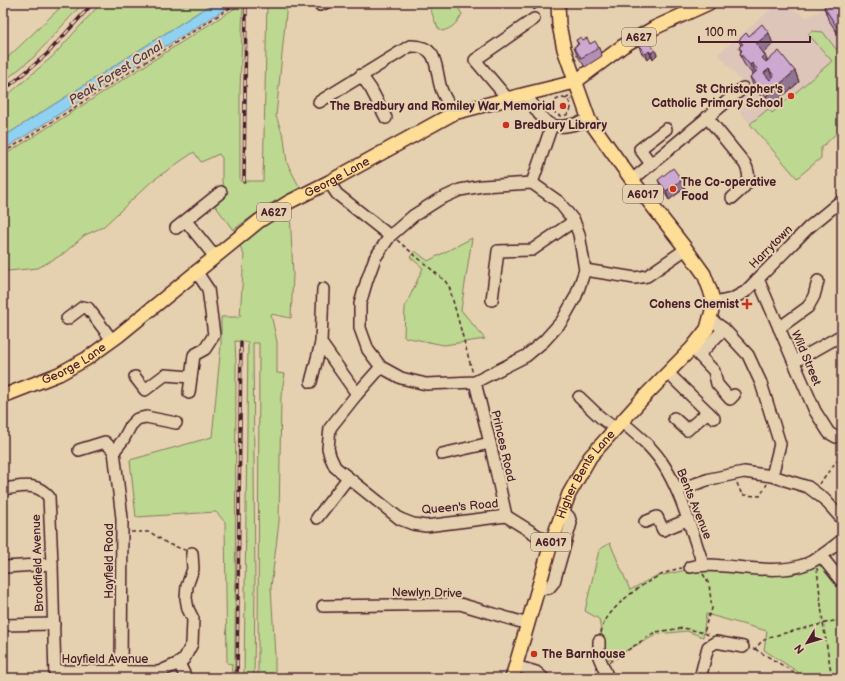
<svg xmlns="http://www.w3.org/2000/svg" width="845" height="681" viewBox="0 0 845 681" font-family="'Balsamiq Sans',sans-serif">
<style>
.built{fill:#dec5b9}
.green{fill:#bdd890;stroke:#847c5e}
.water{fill:#8ed1f0;stroke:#738aa1}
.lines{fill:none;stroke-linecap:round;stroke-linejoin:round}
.minor-casing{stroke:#4a1f2b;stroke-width:14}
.major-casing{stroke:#4a1f2b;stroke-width:16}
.path{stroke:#4a1f2b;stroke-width:1.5;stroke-dasharray:4 3;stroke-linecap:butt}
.minor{stroke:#e5d1af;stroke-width:11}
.major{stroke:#fedd96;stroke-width:13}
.rail-casing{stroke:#4a1f2b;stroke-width:3.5}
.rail{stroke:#e5d1af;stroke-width:2;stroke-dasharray:6;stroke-linecap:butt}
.wall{fill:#b090b4;stroke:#4a1f2b}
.shaded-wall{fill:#907692;stroke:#4a1f2b}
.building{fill:#cda8d1;stroke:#4a1f2b;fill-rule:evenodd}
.poi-dot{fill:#c8321e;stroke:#e5d1af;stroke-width:1.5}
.labels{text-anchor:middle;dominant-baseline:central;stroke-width:4;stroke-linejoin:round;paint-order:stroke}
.shield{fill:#e5d1af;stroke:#785453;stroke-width:1}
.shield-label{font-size:11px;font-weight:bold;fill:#4a1f2b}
.poi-label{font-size:12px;font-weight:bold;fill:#4a1f2b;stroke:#e5d1af;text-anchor:end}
.street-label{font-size:12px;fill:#4a1f2b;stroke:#e5d1af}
.water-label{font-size:13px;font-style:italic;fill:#543a49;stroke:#e5d1af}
</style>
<rect width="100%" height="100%" fill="#e5d1af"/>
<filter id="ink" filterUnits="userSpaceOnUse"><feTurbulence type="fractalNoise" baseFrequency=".025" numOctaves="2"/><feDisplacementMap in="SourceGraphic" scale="8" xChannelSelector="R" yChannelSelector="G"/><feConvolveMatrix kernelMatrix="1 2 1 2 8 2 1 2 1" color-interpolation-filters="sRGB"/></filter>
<g filter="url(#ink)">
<!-- built -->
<polygon class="built" points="778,3 783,3 806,17 823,10 829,3 842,3 842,128 821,148 821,158 797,178 731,102 749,90 718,54"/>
<!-- green -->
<g class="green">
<polygon points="65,3 83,3 34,57 3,82 3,62"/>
<polygon points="101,3 213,3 3,137 3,99 53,56"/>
<polygon points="243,3 240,91 240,181 263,181 267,3 287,3 276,116 284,138 287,163 300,188 268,205 233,230 214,204 225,192 222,182 222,158 219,154 201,162 194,152 152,181 103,227 85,235 63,254 38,268 8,271 3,269 3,156"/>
<path d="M422,3H460L459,9L462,14C458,22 452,29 442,31L438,28C437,24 435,23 434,19C430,8 432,10 422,3Z"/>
<polygon points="812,31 823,32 836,49 842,52 842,128 821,148 821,158 797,178 750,124 768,109 772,113 832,61 808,34"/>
<polygon points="290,209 293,275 291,318 271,314 277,342 277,373 285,374 281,396 279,522 271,587 275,656 275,678 258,678 259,343 253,343 255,584 254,678 244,678 248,342 235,341 236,362 235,663 234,678 231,678 232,664 227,663 225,522 216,512 136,517 130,460 212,437 221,345 221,317 240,317 244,255 239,244 265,225"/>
<polygon points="472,238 461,310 485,339 444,345 404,337 405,307 423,268 410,257 415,251 428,261"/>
<polygon points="610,543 630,590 654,577 705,566 819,564 823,566 842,589 842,678 804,678 798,672 764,650 767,631 706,614 703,637 687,631 658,634 606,661 599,619 585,611 599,550"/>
</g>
<!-- water -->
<polygon class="water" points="213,3 231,3 232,5 161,49 3,150 3,137"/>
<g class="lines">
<defs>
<g id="minor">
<polyline points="320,5 325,3"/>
<polyline points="361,75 371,89 386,118"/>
<path d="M526,94C532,103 541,121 552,125C562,129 579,123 589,120"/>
<polyline points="508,99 475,60 534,19"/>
<path d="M319,102L410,46C438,45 435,65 440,85C442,95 449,104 454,113"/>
<path d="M707,117L745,164C754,182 745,186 732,198"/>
<polyline points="651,164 640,149 666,129"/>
<polyline points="632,180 743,88"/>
<polyline points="329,182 337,194 390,236 413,216 438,200 460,190 482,186 532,183 559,202 574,221 579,234 585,270 576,296 562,321 544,341 526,356 475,382 426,384 401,378 381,367 368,350 360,328 360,304 367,280 375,258 390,236"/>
<polyline points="532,183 552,125"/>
<polyline points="186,221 215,257"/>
<polyline points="176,228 221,192"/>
<polyline points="585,270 635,278 647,276 686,249"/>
<polyline points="758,279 815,411 829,433 836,437 842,436"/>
<polyline points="492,300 498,251 532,250 574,221"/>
<polyline points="714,303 732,299 745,292 808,228 842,200"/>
<polyline points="67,319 83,307 88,308 112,340"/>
<polyline points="710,319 724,329 748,355 761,383 780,444 772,476"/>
<polyline points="779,328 808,307 814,296 818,281"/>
<polyline points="321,343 357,394"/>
<polyline points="692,348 714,371 717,384 730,399 734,395"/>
<polyline points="699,355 724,329"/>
<polyline points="794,362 842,335"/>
<polyline points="381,367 357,394 330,428 328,448 330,456 335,467 400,519 413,524 426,526 506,516 551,544"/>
<polyline points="668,373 714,418"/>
<polyline points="135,377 145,390 165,375 191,377"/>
<polyline points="311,382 321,343 323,289"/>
<polyline points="475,382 490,443 506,516"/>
<polyline points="189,393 194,355 205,349 214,335 208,289 196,271"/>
<polyline points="579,397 600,417 616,429"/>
<polyline points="674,418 687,430 708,412"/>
<path d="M622,422C636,434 651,446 661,461C681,490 691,530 703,564"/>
<polyline points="79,450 105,442 114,451 122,518 121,672"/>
<polyline points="114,451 123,440 131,425 137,419 146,417 176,423"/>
<polyline points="442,454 490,443"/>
<path d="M3,489C22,487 36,481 49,497L52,564L55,677"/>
<polyline points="677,490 710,479 744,472 772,476 808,487 824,499 842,519"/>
<polyline points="317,518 348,478"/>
<polyline points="645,522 657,517 663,530 687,520"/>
<polyline points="821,556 842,582"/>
<polyline points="5,567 52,564"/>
<path d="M690,567C705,563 720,566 736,567C755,569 785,572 803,565C817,561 830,549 842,540"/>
<polyline points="538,589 549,588 554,582 571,523 569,517 563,511"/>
<polyline points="323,606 460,604 528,624"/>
<polyline points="3,625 54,624"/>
<polyline points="599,641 599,657 608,678"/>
<polyline points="179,663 186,678"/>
<polyline points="515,666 536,672 543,678"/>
<polyline points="55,671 159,672 179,663 184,659 192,644 193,619 188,609 186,598 187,586 193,569 192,553"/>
<polyline points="700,678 708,647 716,642 743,647"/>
</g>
<g id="major">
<path id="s1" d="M3,396L59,374L86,359L118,336L259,221L289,202L329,182L454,113L526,94L575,82L623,46L654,28L709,3"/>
<path id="s2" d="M512,678L551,544L569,494L590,457L643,398L692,348L707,329L714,303L710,290L704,274L686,249L632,180L589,120L564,49L559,25L558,3"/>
</g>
</defs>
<!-- minor casing -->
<use href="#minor" class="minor-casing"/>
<!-- major casing -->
<use href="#major" class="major-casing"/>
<!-- path -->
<g class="path">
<polyline points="533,10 546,3"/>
<circle cx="562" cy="107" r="9"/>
<polyline points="566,99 568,97 572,100"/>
<polyline points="3,153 233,6"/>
<polyline points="397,240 445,281 449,286 473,374"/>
<polyline points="737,483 742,495 760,496 767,484"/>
<polyline points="819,484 842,454"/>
<polyline points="131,532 150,532 168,544 185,550"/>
<polyline points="817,568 823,623 832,678"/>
<polyline points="703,574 709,584 712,609 708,617 704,633 709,635"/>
<path d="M601,633C602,629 603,624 605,621C618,599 657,572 682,568"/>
<polyline points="753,649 755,649 761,642 769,637 842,619"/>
<polyline points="755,649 792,671 799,678"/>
<polyline points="610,662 655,632 684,628 704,633"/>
</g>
<!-- minor -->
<use href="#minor" class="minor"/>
<!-- major -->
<use href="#major" class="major"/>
<defs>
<g id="rail">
<polyline points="3,91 47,54 93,3"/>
<polyline points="244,182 246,3"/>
<polyline points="237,678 241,342"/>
</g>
</defs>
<!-- rail casing -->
<use href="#rail" class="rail-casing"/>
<!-- rail -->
<use href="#rail" class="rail"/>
</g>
<!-- wall -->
<g class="wall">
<polygon points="842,3 842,40 828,19 824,7"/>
<polygon points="749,36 773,44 763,53 767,61 795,71 799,82 770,107 754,88 750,77 753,75 744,64 740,53 741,52 739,47 741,46 739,40"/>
<polygon points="576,40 583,40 599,48 602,56 585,67 577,55 574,47 578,44"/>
<polygon points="639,46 655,50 657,55 653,59 651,57 648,60 641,52"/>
<polygon points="658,180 685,188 669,200 661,188"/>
</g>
<!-- shaded-wall -->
<g class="shaded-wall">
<polygon points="842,29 842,38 839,30"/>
<polygon points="769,33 773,44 760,56 756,44"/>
<polygon points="655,50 657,55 653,59 651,53"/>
<polygon points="649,51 651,57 648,60 646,54"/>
<polygon points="765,55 769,66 762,58"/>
<polygon points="752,63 756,74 754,76 750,65"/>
<polygon points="769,69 773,81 769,84 764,73"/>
<polygon points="795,71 799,82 770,107 766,96"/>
<polygon points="682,180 685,188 669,200 666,191"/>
</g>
<!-- building -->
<g class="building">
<polygon points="831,3 842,3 842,29 839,30 824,7"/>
<path d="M762,24L769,33L756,44L765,55L762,58L766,62L779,51L795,71L766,96L750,77L758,70L752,63L750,65L740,53L742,51L739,47L743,44L739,40L746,33L749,36ZM769,69L774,76L770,80L764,73Z"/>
<polygon points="581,37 583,40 587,38 590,44 595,41 599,48 581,58 574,47 579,44 576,40"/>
<polygon points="647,40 655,50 651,53 649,51 646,54 639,46"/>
<polygon points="673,168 682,180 666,191 658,180"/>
</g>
</g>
<!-- markers -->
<g class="poi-dot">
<circle cx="791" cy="96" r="4"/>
<circle cx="563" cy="106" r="4"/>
<circle cx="506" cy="125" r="4"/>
<circle cx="673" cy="189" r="4"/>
<path d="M745 298h4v4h4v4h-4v4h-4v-4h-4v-4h4z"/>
<circle cx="534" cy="654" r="4"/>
</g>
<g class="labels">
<!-- shield labels -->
<g class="shield">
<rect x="622" y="28" width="34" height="18" rx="3"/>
<rect x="623" y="185" width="40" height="18" rx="3"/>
<rect x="257" y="203" width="34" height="18" rx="3"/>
<rect x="531" y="533" width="40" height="18" rx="3"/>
</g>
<g class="shield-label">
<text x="639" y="37">A627</text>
<text x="643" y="194">A6017</text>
<text x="274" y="212">A627</text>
<text x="551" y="542">A6017</text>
</g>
<!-- poi labels -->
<g class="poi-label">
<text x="783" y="89">St Christopher's<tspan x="783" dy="14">Catholic Primary School</tspan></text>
<text x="555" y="106">The Bredbury and Romiley War Memorial</text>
<text x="514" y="125" text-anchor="start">Bredbury Library</text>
<text x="681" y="182" text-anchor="start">The Co-operative<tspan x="681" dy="14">Food</tspan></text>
<text x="739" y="304">Cohens Chemist</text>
<text x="542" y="654" text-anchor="start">The Barnhouse</text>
</g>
<!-- street labels -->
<g class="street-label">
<text stroke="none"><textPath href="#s1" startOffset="402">George Lane</textPath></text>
<text transform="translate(771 247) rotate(-45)">Harrytown</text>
<text transform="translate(806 358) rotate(67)">Wild Street</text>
<text stroke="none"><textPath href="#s1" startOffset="78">George Lane</textPath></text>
<text transform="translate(503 446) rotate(77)">Princes Road</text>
<text stroke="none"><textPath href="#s2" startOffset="218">Higher Bents Lane</textPath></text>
<text transform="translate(694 504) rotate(68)">Bents Avenue</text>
<text transform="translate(460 507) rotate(-5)">Queen's Road</text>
<text transform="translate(109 561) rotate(-90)">Hayfield Road</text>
<text transform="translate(38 563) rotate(-92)">Brookfield Avenue</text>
<text transform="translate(427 593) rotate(1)">Newlyn Drive</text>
<text x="105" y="659">Hayfield Avenue</text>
</g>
<!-- water labels -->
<g class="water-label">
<text transform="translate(116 73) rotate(-32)">Peak Forest Canal</text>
</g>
</g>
<!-- margin -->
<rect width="845" height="681" fill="none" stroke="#e5d1af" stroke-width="16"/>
<rect x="8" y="8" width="829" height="665" fill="none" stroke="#4a1f2b" stroke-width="1.5" filter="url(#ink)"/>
<!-- north arrow -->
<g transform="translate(807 643) rotate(232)" stroke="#e5d1af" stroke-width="3" paint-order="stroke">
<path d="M0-3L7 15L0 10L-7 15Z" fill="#4a1f2b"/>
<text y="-6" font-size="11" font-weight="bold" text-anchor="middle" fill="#4a1f2b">N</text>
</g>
<!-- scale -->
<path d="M699 36v6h111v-6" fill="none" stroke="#4a1f2b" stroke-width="2"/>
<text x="705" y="36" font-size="12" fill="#4a1f2b" stroke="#e5d1af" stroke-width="3" paint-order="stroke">100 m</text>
</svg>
